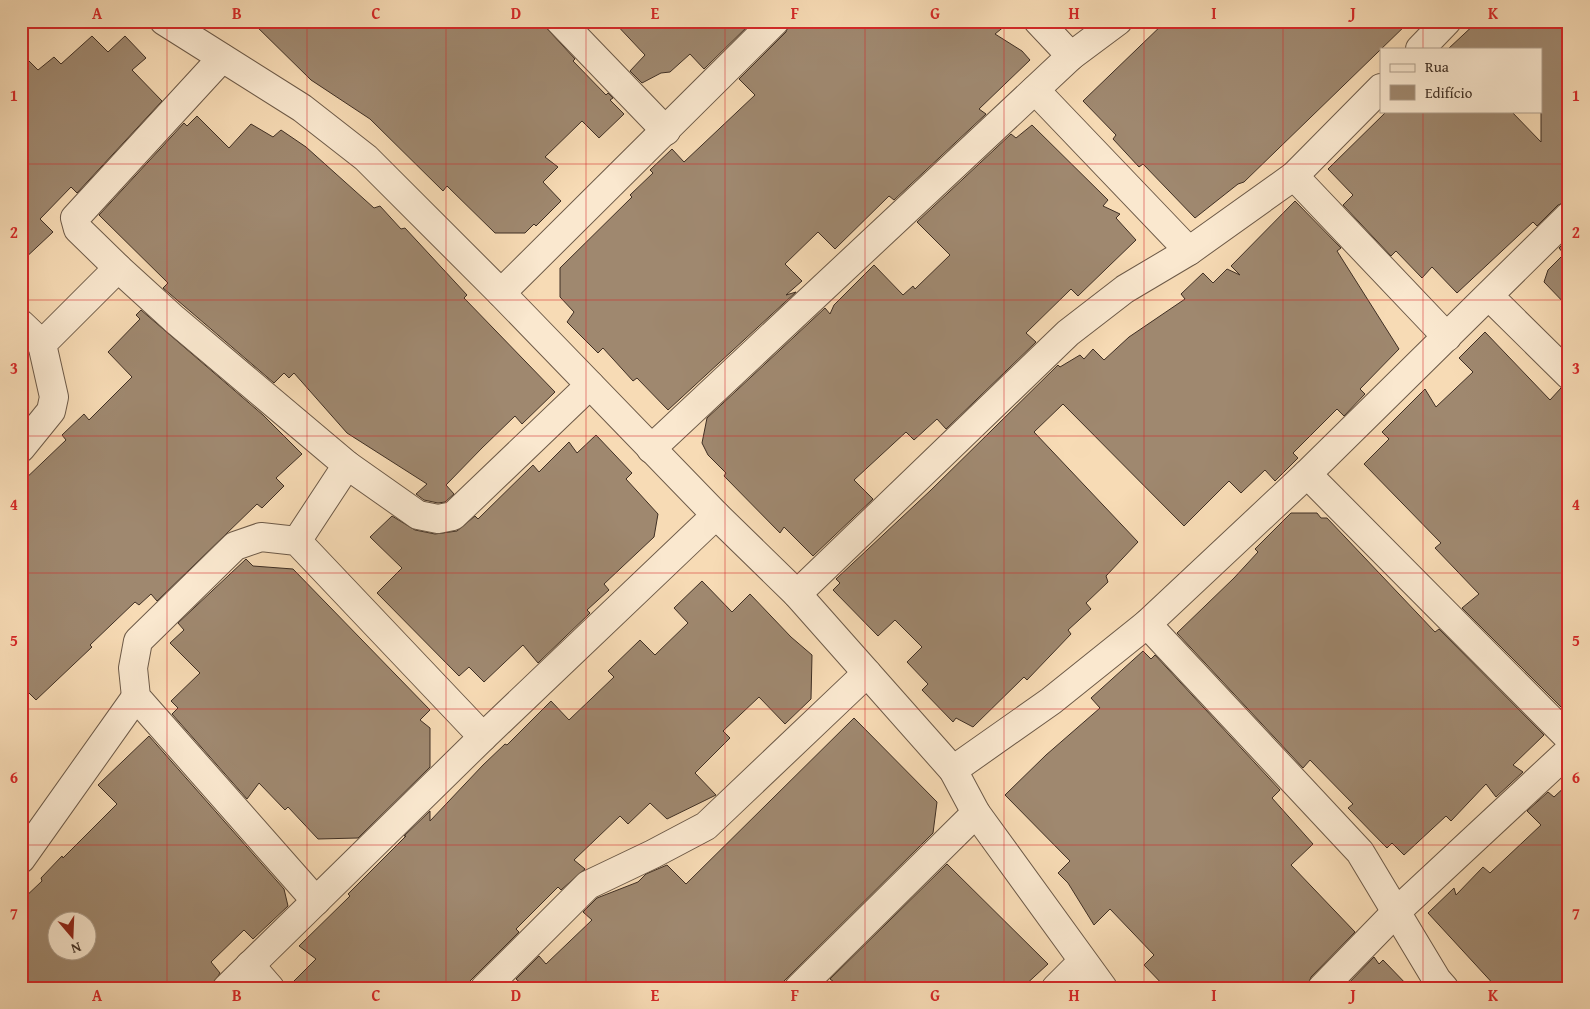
<svg xmlns="http://www.w3.org/2000/svg" width="1590" height="1009" viewBox="0 0 1590 1009" font-family="'Gentium Book Plus',serif">
<style>
.building{fill:#9f886f;stroke:#3f2f24;fill-rule:evenodd}
.lines{fill:none;stroke-linecap:round;stroke-linejoin:round}
.minor-casing{stroke:#6d5a48;stroke-width:30}
.tertiary-casing{stroke:#6d5a48;stroke-width:30}
.minor{stroke:#fae8cf;stroke-width:28}
.tertiary{stroke:#fae8cf;stroke-width:28}
.grid{fill:none;stroke:#d62828;stroke-width:1;stroke-opacity:0.55}
.neatline{fill:none;stroke:#d62828;stroke-width:2}
.grid-label{font-size:16px;text-anchor:middle;font-weight:bold;fill:#d62828}
</style>
<rect width="100%" height="100%" fill="#f7dbb5"/>
<filter id="stains"><feTurbulence type="fractalNoise" baseFrequency=".004" numOctaves="4"/><feColorMatrix values="0 0 0 0 .2 0 0 0 0 .09 0 0 0 0 .02 0 0 0 .5 -.17"/></filter>
<radialGradient id="worn" r=".72"><stop offset=".6" stop-color="#630" stop-opacity="0"/><stop offset="1" stop-color="#630" stop-opacity=".3"/></radialGradient>
<!-- building -->
<g class="building">
<polygon points="251,21 540,21 575,59 573,61 606,95 608,93 613,98 610,100 624,114 599,138 582,121 545,157 558,167 543,182 561,201 536,226 534,224 525,233 495,233 447,186 443,191 370,119 311,80"/>
<polygon points="613,21 753,21 704,69 690,54 670,72 661,73 642,83 630,71 645,55"/>
<polygon points="790,21 1011,21 995,34 1022,51 1030,60 979,109 986,114 894,200 889,196 835,249 818,232 785,264 802,281 786,295 796,292 668,410 637,378 633,381 603,348 598,353 567,322 574,312 560,297 560,268 632,197 630,195 653,173 650,170 672,149 684,162 755,95 739,79 786,32"/>
<polygon points="1166,21 1410,21 1244,182 1238,184 1195,218 1143,164 1139,167 1113,139 1116,135 1083,101"/>
<polygon points="1478,21 1569,21 1569,201 1558,205 1537,226 1533,222 1457,293 1432,267 1422,278 1396,251 1391,256 1343,205 1353,195 1328,169 1387,111 1511,111 1541,142 1541,49 1448,49"/>
<polygon points="92,36 108,52 125,36 146,58 132,70 162,101 77,193 71,187 40,219 53,232 21,262 21,53 38,70 54,57 61,64"/>
<polygon points="197,116 229,148 251,124 273,137 281,130 306,147 374,208 380,206 401,229 405,228 467,295 464,298 555,392 522,424 515,416 482,448 446,485 454,494 445,502 438,503 424,500 416,494 427,484 347,433 294,373 289,378 284,373 274,383 163,288 168,283 99,215 184,123 187,126"/>
<polygon points="1032,125 1108,200 1103,206 1120,214 1116,218 1136,240 1078,296 1071,289 1026,333 1036,342 946,429 937,419 914,440 906,432 854,480 873,499 813,556 784,527 780,533 724,476 726,473 708,455 702,443 707,418 825,308 830,314 834,305 874,265 903,295 913,286 915,289 950,255 917,222 1011,134 1016,138"/>
<polygon points="1295,201 1341,248 1337,251 1399,349 1360,389 1365,394 1344,416 1337,409 1293,453 1298,458 1275,481 1265,470 1241,493 1229,481 1184,526 1063,404 1034,432 1138,542 1106,576 1108,582 1086,603 1091,609 1068,630 1071,634 1027,680 1024,677 973,727 956,718 953,722 922,690 928,684 907,662 922,647 895,620 878,636 833,590 840,583 836,579 931,490 1058,365 1060,367 1080,355 1084,359 1093,349 1104,360 1129,337 1185,299 1181,294 1203,273 1213,283 1227,269 1240,275 1231,266"/>
<polygon points="1569,238 1569,308 1544,282 1548,270 1564,254 1559,248"/>
<polygon points="141,310 263,415 302,454 276,478 284,486 262,508 257,504 157,601 151,594 139,605 135,602 90,645 92,647 36,700 21,685 21,483 66,440 62,435 84,414 89,420 132,377 108,352 140,319 136,315"/>
<polygon points="1485,332 1550,400 1561,388 1569,390 1569,712 1567,713 1462,608 1479,594 1435,548 1441,543 1364,464 1389,439 1382,432 1425,389 1436,407 1473,372 1459,358"/>
<polygon points="596,435 632,473 626,479 658,514 654,537 604,584 609,590 587,610 590,613 538,663 523,645 484,682 469,667 459,676 377,593 402,568 370,537 392,516 415,530 435,534 457,531 475,516 478,519 533,465 539,472 569,442 577,453"/>
<polygon points="1291,513 1317,513 1321,518 1327,518 1435,632 1439,629 1544,735 1513,765 1523,772 1496,797 1486,784 1451,821 1446,816 1404,855 1392,843 1387,848 1348,808 1353,804 1310,760 1303,768 1177,633 1234,578 1258,552 1255,549"/>
<polygon points="246,559 253,566 293,569 430,710 420,720 430,728 430,767 358,838 318,839 288,807 285,810 259,783 247,799 172,714 178,708 171,701 200,673 170,643 184,630 178,623"/>
<polygon points="702,581 732,612 750,594 791,637 812,655 811,699 785,724 759,697 723,731 730,738 695,773 716,795 667,819 650,803 628,824 620,816 574,860 585,869 561,890 558,887 516,929 519,932 463,988 287,988 316,959 299,946 350,896 348,894 406,836 404,836 430,811 430,821 483,765 505,744 507,745 551,701 569,720 614,677 608,671 640,640 655,655 688,623 674,608"/>
<polygon points="1143,651 1151,659 1155,655 1280,790 1272,798 1313,844 1291,865 1355,932 1311,977 1307,988 1166,988 1144,965 1154,955 1110,909 1094,925 1068,883 1058,873 1070,861 1005,795 1046,755 1100,708 1091,698"/>
<polygon points="854,718 937,802 933,833 777,988 522,988 524,986 516,979 539,956 546,964 592,920 583,912 597,898 638,882 646,874 667,865 686,884"/>
<path d="M149,736L284,889L288,906L253,939L244,930L211,962L220,973L211,988H21V901L42,881L41,878L62,856L63,858L117,804L98,785ZM58,922H88V952H58Z"/>
<polygon points="1569,783 1569,988 1497,988 1428,913 1454,888 1456,895 1483,867 1490,873 1541,825 1527,811 1548,792 1554,797"/>
<polygon points="947,864 1048,964 1022,988 842,988 830,979"/>
<polygon points="1374,957 1379,964 1383,960 1410,988 1344,988"/>
</g>
<g class="lines">
<defs>
<g id="minor">
<polyline points="560,21 666,131"/>
<polyline points="1038,21 1071,56"/>
<polyline points="1420,49 1447,21"/>
<polyline points="1035,90 1189,251"/>
<polyline points="1294,176 1447,337"/>
<polyline points="118,268 174,319 347,465 297,541"/>
<polyline points="501,293 775,21"/>
<polyline points="1489,296 1569,375"/>
<polyline points="21,324 42,344"/>
<polyline points="21,448 51,411 54,397 42,344 118,268 78,229 75,218 222,58"/>
<polyline points="651,449 1071,56 1118,21"/>
<polyline points="347,465 418,515 438,519 453,516 590,385"/>
<polyline points="1307,474 1569,738"/>
<polyline points="797,594 1068,333 1125,289 1189,251 1294,176 1381,88"/>
<polyline points="1147,624 1360,852 1437,980 1444,988"/>
<polyline points="953,770 1051,701 1147,624 1307,474 1569,216"/>
<polyline points="21,859 136,697"/>
<polyline points="316,901 136,697 133,668 138,641 235,546 261,537 297,541 483,737"/>
<polyline points="250,965 270,988"/>
<polyline points="227,988 483,737 716,515"/>
<polyline points="485,988 588,885 653,854 706,826 867,673"/>
<polyline points="799,988 976,813"/>
<polyline points="1056,988 1082,962"/>
<polyline points="1322,988 1397,911 1569,751"/>
</g>
<polyline id="tertiary" points="164,21 302,108 366,158 501,293 716,515 797,594 953,770 976,813 1103,988"/>
</defs>
<!-- minor casing -->
<use href="#minor" class="minor-casing"/>
<!-- tertiary casing -->
<use href="#tertiary" class="tertiary-casing"/>
<!-- minor -->
<use href="#minor" class="minor"/>
<!-- tertiary -->
<use href="#tertiary" class="tertiary"/>
</g>
<!-- grid -->
<path class="grid" d="M167,21V988M307,21V988M446,21V988M586,21V988M725,21V988M865,21V988M1004,21V988M1144,21V988M1283,21V988M1423,21V49M1423,111V988M21,164H1569M21,300H1569M21,436H1569M21,573H1569M21,709H1569M21,845H1569"/>
<!-- margin -->
<rect width="1590" height="1009" fill="none" stroke="#f7dbb5" stroke-width="55"/>
<!-- legend -->
<rect x="1380" y="48" width="162" height="65" fill="#fae8cf" stroke="#af9e8b"/>
<rect x="1390" y="64" width="25" height="8" fill="#fae8cf" stroke="#af9e8b"/>
<text x="1425" y="72" font-size="15" fill="#3f2f24">Rua</text>
<rect x="1390" y="85" width="25" height="15" fill="#9f886f" stroke="#af9e8b"/>
<text x="1425" y="98" font-size="15" fill="#3f2f24">Edifício</text>
<!-- north arrow -->
<g transform="translate(72 936) rotate(161)"><circle r="24" fill="#fae8cf" stroke="#af9e8b"/>
<path d="M0-4L9 19L0 12L-9 19Z" fill="#8f2418"/>
<text y="-8" font-size="14" font-weight="bold" text-anchor="middle" fill="#3f2f24">N</text>
</g>
<rect x="28" y="28" width="1534" height="954" class="neatline"/>
<g class="grid-label">
<text x="97" y="19">A</text>
<text x="237" y="19">B</text>
<text x="376" y="19">C</text>
<text x="516" y="19">D</text>
<text x="655" y="19">E</text>
<text x="795" y="19">F</text>
<text x="935" y="19">G</text>
<text x="1074" y="19">H</text>
<text x="1214" y="19">I</text>
<text x="1353" y="19">J</text>
<text x="1493" y="19">K</text>
<text x="14" y="101">1</text>
<text x="1576" y="101">1</text>
<text x="14" y="238">2</text>
<text x="1576" y="238">2</text>
<text x="14" y="374">3</text>
<text x="1576" y="374">3</text>
<text x="14" y="510">4</text>
<text x="1576" y="510">4</text>
<text x="14" y="646">5</text>
<text x="1576" y="646">5</text>
<text x="14" y="783">6</text>
<text x="1576" y="783">6</text>
<text x="14" y="919">7</text>
<text x="1576" y="919">7</text>
<text x="97" y="1001">A</text>
<text x="237" y="1001">B</text>
<text x="376" y="1001">C</text>
<text x="516" y="1001">D</text>
<text x="655" y="1001">E</text>
<text x="795" y="1001">F</text>
<text x="935" y="1001">G</text>
<text x="1074" y="1001">H</text>
<text x="1214" y="1001">I</text>
<text x="1353" y="1001">J</text>
<text x="1493" y="1001">K</text>
</g>
<rect width="100%" height="100%" filter="url(#stains)"/>
<rect width="100%" height="100%" fill="url(#worn)"/>
</svg>
